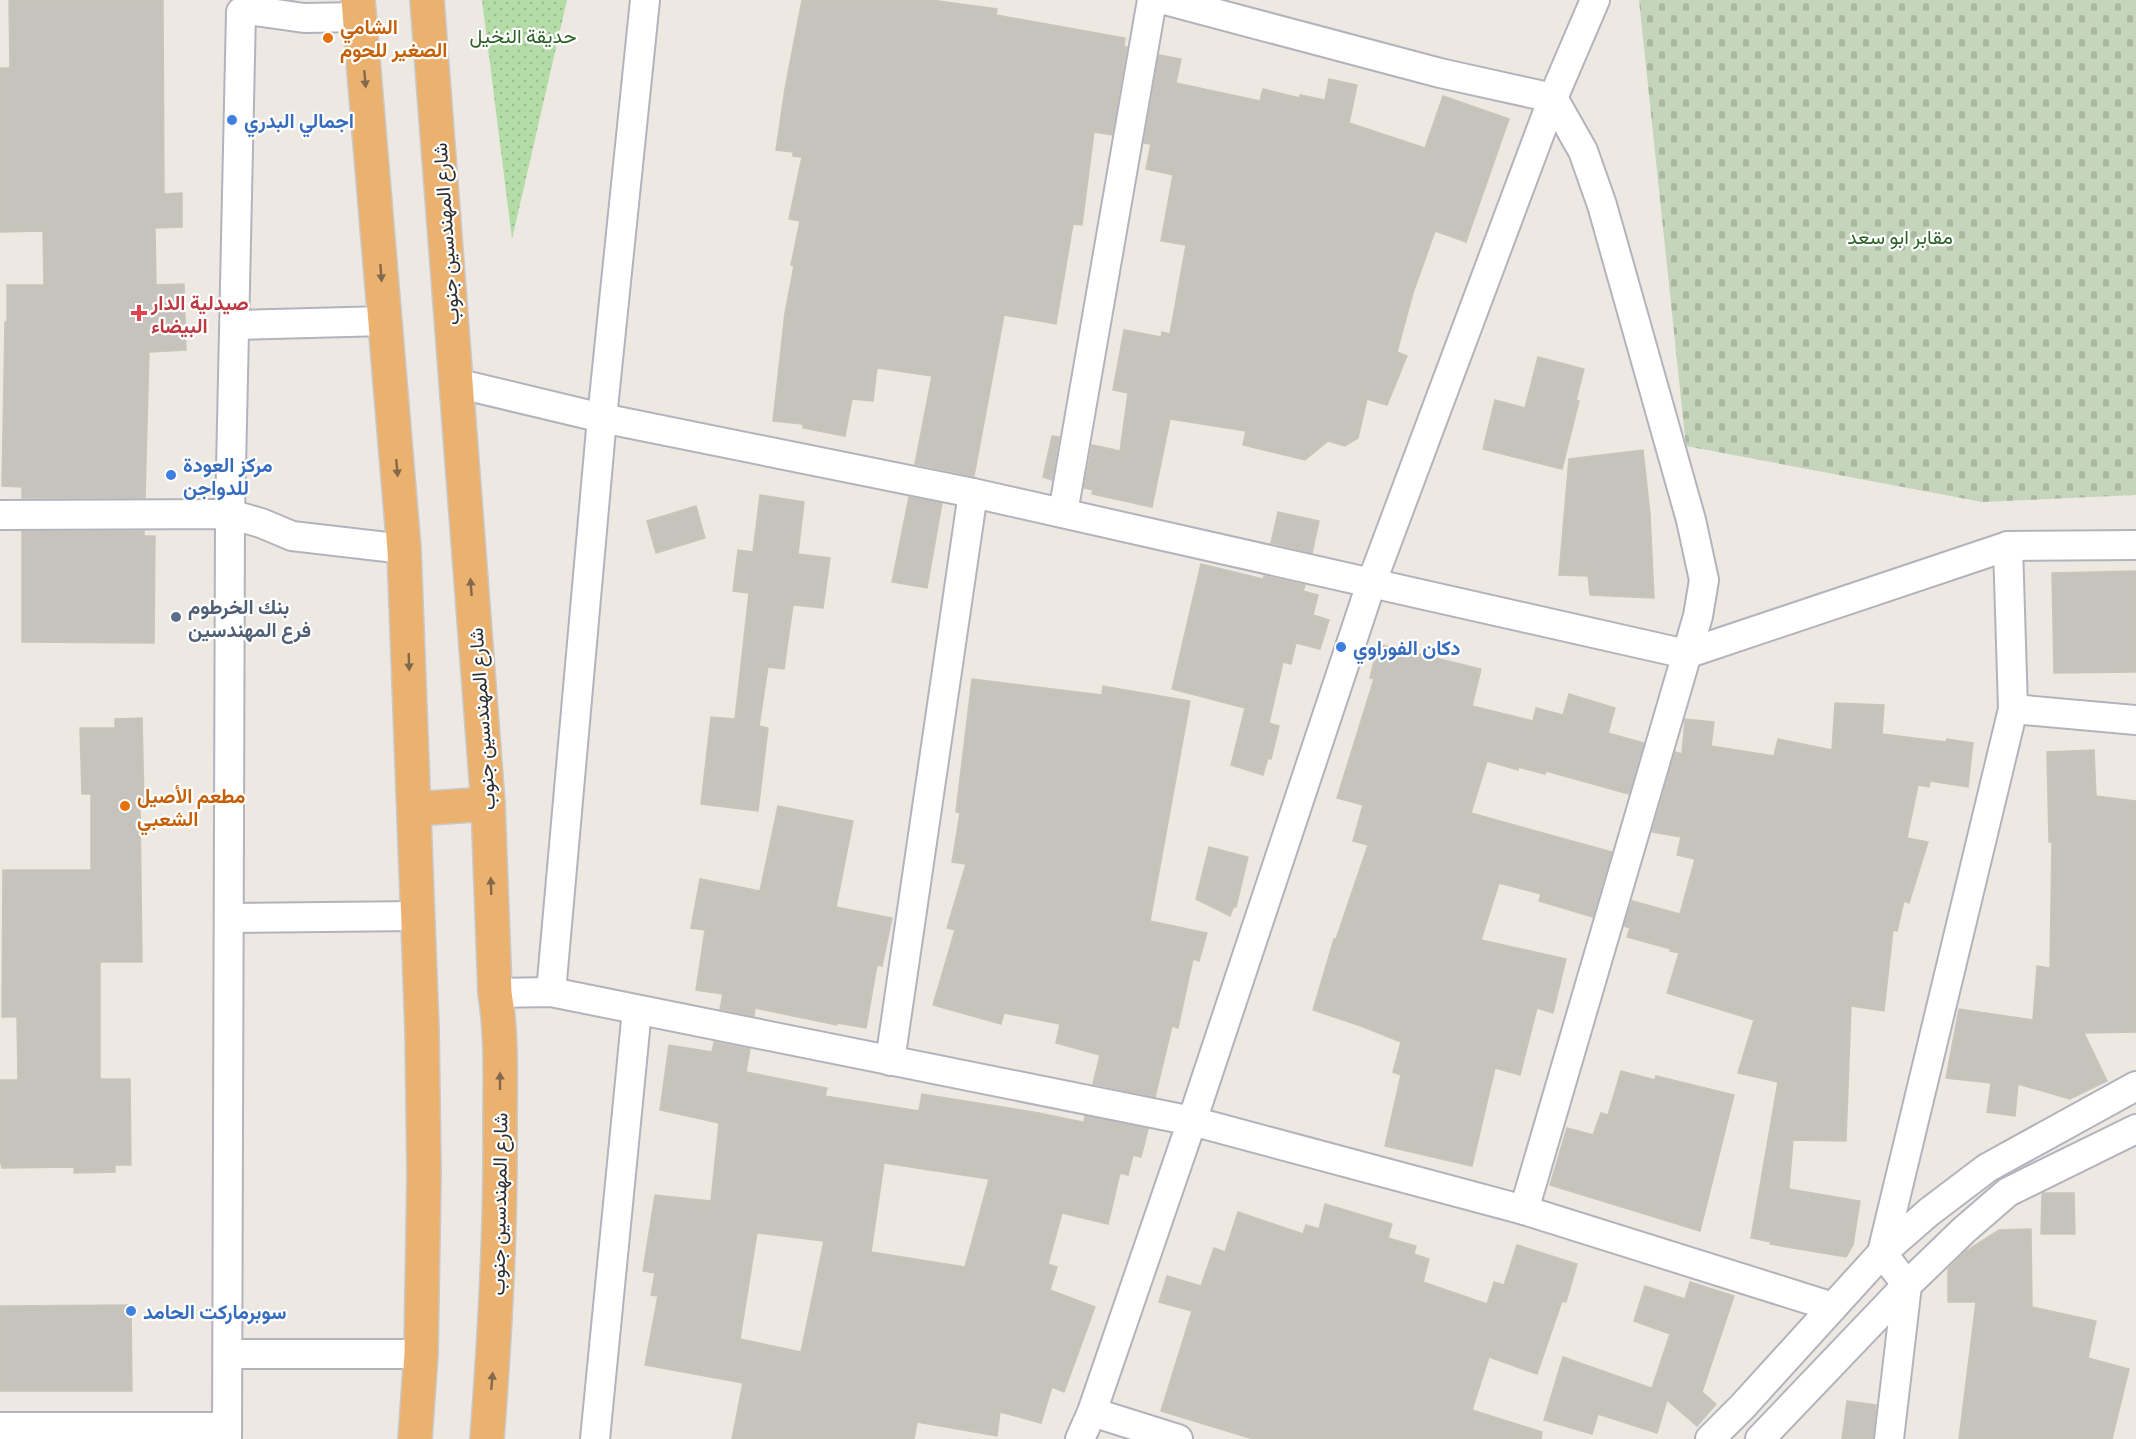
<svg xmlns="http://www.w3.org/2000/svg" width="2136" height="1439" viewBox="0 0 2136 1439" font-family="'Exo 2',Vazirmatn,sans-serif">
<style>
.cemetery{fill:url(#cemetery-stones)}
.park{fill:url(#park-dots)}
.building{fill:#c6c3bd;stroke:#c9c5bc;stroke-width:1.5;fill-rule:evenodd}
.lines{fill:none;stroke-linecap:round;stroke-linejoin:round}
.street-casing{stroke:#b2b3bc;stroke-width:32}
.highway-casing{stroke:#c9c9c9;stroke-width:36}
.street{stroke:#fff;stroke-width:28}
.highway{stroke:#ebb16f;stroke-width:33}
.oneway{fill:#83694b}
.food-dot{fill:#e8710a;stroke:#fff;stroke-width:2}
.shop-dot{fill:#3f7fe0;stroke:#fff;stroke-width:2}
.health-dot{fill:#e0444e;stroke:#fff;stroke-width:2}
.service-dot{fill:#5c6f8a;stroke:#fff;stroke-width:2}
.labels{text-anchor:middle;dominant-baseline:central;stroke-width:4.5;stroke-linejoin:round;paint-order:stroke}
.food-label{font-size:20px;font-weight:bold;fill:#c56008;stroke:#fff;text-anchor:start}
.park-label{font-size:20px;fill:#2c6325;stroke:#fff}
.shop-label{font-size:20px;font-weight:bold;fill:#366cbe;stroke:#fff;text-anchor:start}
.street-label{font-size:20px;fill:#2e2e2e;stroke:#fff}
.health-label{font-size:20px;font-weight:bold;fill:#be3a42;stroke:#fff;text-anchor:start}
.service-label{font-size:20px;font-weight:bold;fill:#4e5e75;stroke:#fff;text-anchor:start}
</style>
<defs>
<pattern id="cemetery-stones" width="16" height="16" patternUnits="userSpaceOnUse" patternTransform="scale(1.5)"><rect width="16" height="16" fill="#c5d5bb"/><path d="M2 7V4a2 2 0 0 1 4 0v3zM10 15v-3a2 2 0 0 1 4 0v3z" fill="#aab7a1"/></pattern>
<pattern id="park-dots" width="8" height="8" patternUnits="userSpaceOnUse" patternTransform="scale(1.5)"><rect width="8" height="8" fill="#b3dca6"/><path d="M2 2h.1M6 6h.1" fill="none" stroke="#9abd8f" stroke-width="1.8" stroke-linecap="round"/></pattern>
</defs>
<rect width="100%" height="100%" fill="#ede9e2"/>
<!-- cemetery -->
<polygon class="cemetery" points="1639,0 2136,0 2136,495 1982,502 1686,446"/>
<!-- park -->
<polygon class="park" points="482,0 567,0 512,239"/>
<!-- building -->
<g class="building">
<polygon points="9,0 163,0 164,194 182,193 182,227 155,228 156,285 184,284 186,350 149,352 145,498 22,498 22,487 2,486 5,322 7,322 7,285 44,285 43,231 0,232 0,68 10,68"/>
<polygon points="802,0 931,0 997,9 996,15 1125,38 1124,46 1127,47 1112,135 1094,132 1082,225 1073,224 1056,324 1004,315 974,476 915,464 932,376 877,368 873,401 852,399 845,436 803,428 803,424 773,421 785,313 794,266 791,265 800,221 789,219 802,157 793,156 793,152 776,150 785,89"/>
<polygon points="1159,55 1181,59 1176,83 1260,101 1263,89 1300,98 1300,95 1325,100 1329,79 1357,85 1349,123 1425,148 1443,96 1509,119 1466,242 1435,231 1413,293 1397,352 1407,356 1387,405 1367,399 1358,438 1345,446 1328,441 1305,460 1243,445 1246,431 1170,419 1152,507 1092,494 1093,490 1084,488 1092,445 1120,451 1128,393 1113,390 1124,330 1161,337 1162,332 1170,334 1186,245 1161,241 1173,175 1146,169 1151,144 1144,143"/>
<polygon points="1538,357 1584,369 1576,400 1579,401 1562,469 1483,449 1495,400 1525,408"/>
<polygon points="1052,436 1059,437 1052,480 1043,477"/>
<polygon points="1643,450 1650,514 1654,598 1590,595 1588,576 1559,575 1569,459"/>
<polygon points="760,495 804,502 798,554 830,558 823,608 793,605 784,669 768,667 759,726 768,728 758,811 701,804 711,717 735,719 749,593 733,591 738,550 753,552"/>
<polygon points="909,497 942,503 927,588 892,582"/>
<polygon points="696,506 705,538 656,553 647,521"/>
<polygon points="1278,512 1319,521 1312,553 1271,543"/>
<polygon points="22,531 144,531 144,536 155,536 154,643 22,642"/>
<polygon points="1201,564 1263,579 1264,576 1305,585 1303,591 1318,595 1313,615 1329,620 1320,649 1296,643 1291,664 1283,662 1269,723 1279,726 1271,759 1268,758 1263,775 1231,765 1245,708 1172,689"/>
<polygon points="2136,571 2136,672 2054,673 2052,573"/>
<polygon points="1378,644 1481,669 1472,706 1533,721 1536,708 1563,715 1569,694 1615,708 1608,733 1644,743 1629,794 1546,771 1545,774 1518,767 1518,770 1487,761 1471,813 1612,852 1593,917 1539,901 1541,894 1499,883 1481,940 1566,959 1553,1013 1537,1008 1520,1075 1495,1068 1472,1166 1385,1146 1401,1075 1393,1072 1401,1042 1361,1026 1313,1010 1334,939 1336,939 1368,845 1353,841 1363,805 1337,798 1374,679 1370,678"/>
<polygon points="972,679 1102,695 1103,686 1190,701 1150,921 1207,933 1199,961 1193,959 1178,1028 1172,1026 1155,1097 1093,1084 1100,1055 1056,1043 1060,1024 1004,1013 1001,1024 933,1005 955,930 947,928 966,864 952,862 960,813 956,812"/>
<polygon points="1835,703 1884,705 1882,734 1946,742 1947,739 1973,743 1968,787 1930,781 1929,787 1918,785 1907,838 1928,842 1909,903 1904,901 1897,931 1893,930 1884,1011 1851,1006 1846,1141 1793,1140 1789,1189 1860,1201 1853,1245 1846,1257 1770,1244 1771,1242 1751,1238 1778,1082 1738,1073 1754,1020 1667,993 1679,953 1670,951 1671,949 1627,937 1630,928 1624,926 1632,901 1680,914 1695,859 1677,855 1681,837 1652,832 1675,752 1682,754 1685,719 1714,722 1711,746 1774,756 1778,739 1832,750"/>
<polygon points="142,718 144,804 140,804 142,962 100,962 100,1079 130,1079 131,1165 115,1165 115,1172 74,1173 74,1167 2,1168 0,1160 0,1080 18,1080 17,1017 2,1017 3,870 91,870 91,794 82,794 80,728 115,728 115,719"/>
<polygon points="2094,750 2096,796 2136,801 2136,1032 2084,1033 2107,1081 2070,1099 2018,1084 2015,1116 1987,1112 1991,1083 1946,1078 1959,1009 2033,1020 2037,966 2050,968 2052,842 2049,842 2047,752"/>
<polygon points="778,806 853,821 836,907 892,918 882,966 877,965 866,1028 837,1023 837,1025 755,1008 754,1016 720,1009 723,994 696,990 705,930 691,928 700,879 760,891"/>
<polygon points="1209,847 1248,857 1236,907 1234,906 1230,916 1196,899"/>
<path d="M714,1042L750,1049L746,1072L827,1088L825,1096L919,1111L922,1094L1039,1113L1082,1122H1084L1085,1116L1148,1129L1141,1157L1133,1155L1128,1175L1120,1173L1108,1224L1062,1213L1048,1264L1057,1267L1050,1290L1095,1307L1064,1392L1052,1387L1041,1423L1000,1412L997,1436L917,1422L914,1439H732L743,1383L645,1365L658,1296L651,1295L655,1273L643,1271L655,1195L711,1201L719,1123L660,1110L669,1045L712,1052ZM884,1163L989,1179L965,1267L871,1252ZM757,1233L824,1241L801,1352L740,1339Z"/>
<polygon points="1621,1071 1655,1080 1656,1076 1734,1095 1700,1231 1550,1185 1567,1128 1593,1135 1601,1113 1608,1115"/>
<polygon points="2043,1193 2074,1193 2075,1234 2041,1234 2042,1194"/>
<polygon points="1325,1204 1392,1224 1388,1238 1416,1246 1414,1254 1429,1259 1423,1282 1487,1304 1494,1282 1504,1285 1517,1245 1577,1264 1566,1302 1562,1301 1537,1374 1489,1357 1472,1410 1542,1432 1541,1439 1253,1439 1161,1411 1192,1311 1159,1302 1167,1276 1201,1286 1214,1248 1225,1252 1238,1212 1303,1234 1306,1225 1319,1229"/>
<polygon points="2031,1229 2032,1307 2096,1321 2088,1358 2129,1369 2112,1439 1959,1439 1976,1302 1948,1302 1948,1269 1966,1251 1999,1230"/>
<polygon points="1690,1282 1734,1296 1702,1392 1716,1404 1697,1426 1667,1400 1657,1433 1598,1414 1592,1434 1544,1420 1563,1357 1654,1389 1652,1388 1670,1334 1634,1321 1645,1286 1685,1299"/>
<polygon points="131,1305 132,1391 0,1391 0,1306"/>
<polygon points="1847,1401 1876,1405 1873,1439 1842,1439"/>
</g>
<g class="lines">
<defs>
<g id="street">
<polyline points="1165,0 1440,73 1553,98 1583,151 1602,205 1691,520 1704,580 1698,616 1524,1210"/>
<polyline points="235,325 385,321"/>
<polyline points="456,383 602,418 973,493 1686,654 2008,546 2136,545"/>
<polyline points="1063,513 1152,0"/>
<polyline points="0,515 230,514 261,523 292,536 404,549"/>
<polyline points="2013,709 2136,720"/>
<polyline points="230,918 418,916"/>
<polyline points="551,992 602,418 645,0"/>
<polyline points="495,993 551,992 1192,1121 1524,1210 1833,1307"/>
<polyline points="890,1061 973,493"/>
<polyline points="228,1354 421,1354"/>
<polyline points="1092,1412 1178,1439"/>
<polyline points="0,1427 227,1427"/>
<polyline points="227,1439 230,514 241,12 255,11 304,18 359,17"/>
<polyline points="595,1439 637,1010"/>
<polyline points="1080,1439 1092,1412 1192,1121 1371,584 1553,98 1595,0"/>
<polyline points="1710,1439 1743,1406 1882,1253 1929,1212 1987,1168 2136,1086"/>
<polyline points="1760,1439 1907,1285 1964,1230 2008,1192 2136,1129"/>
<polyline points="1889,1439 1907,1285 1882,1253 2013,709 2008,546"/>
</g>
<g id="highway">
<polyline points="358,0 404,549 422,1030 424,1174 421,1354 415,1439"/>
<path d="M427,0L488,804L495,993C502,1036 500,1080 500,1125C501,1229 495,1335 487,1439"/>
<polyline points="415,809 488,804"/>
</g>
</defs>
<!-- street casing -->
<use href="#street" class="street-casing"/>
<!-- highway casing -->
<use href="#highway" class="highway-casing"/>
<!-- street -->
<use href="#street" class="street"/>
<!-- highway -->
<use href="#highway" class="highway"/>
</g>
<!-- one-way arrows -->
<defs><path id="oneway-solid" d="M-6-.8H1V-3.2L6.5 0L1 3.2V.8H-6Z" transform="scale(1.5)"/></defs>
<g class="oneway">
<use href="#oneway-solid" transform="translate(365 79) rotate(85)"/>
<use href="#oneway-solid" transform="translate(381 273) rotate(86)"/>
<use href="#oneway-solid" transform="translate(397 468) rotate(85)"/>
<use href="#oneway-solid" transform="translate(471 587) rotate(-94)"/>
<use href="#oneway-solid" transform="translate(409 662) rotate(88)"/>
<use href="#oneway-solid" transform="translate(491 886) rotate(-92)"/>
<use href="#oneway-solid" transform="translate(500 1081) rotate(-90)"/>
<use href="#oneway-solid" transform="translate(492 1381) rotate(-85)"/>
</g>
<!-- markers -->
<g class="food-dot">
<circle cx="328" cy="38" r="6"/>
<circle cx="125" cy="806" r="6"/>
</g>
<g class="shop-dot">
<circle cx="232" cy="120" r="6"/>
<circle cx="171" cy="475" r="6"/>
<circle cx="1341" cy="647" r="6"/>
<circle cx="131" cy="1311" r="6"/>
</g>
<path class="health-dot" d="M136 304h6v6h6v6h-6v6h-6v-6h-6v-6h6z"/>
<circle class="service-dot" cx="176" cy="617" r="6"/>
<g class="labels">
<!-- food labels -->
<g class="food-label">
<text x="340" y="26">الشامي<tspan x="340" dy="23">الصغير للحوم</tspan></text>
<text x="137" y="795">مطعم الأصيل<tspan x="137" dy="23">الشعبي</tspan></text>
</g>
<!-- park labels -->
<g class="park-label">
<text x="523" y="35">حديقة النخيل</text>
<text x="1900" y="236">مقابر ابو سعد</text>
</g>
<!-- shop labels -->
<g class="shop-label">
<text x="244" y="120">اجمالي البدري</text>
<text x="183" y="464">مركز العودة<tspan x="183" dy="23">للدواجن</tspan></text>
<text x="1353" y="647">دكان الفوراوي</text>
<text x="143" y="1311">سوبرماركت الحامد</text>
</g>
<!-- street labels -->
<g class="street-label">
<text transform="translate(445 234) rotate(-94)">شارع المهندسين جنوب</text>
<text transform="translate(481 719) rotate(-94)">شارع المهندسين جنوب</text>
<text transform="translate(498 1204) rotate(-89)">شارع المهندسين جنوب</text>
</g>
<!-- health labels -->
<g class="health-label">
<text x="151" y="302">صيدلية الدار<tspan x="151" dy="23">البيضاء</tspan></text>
</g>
<!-- service labels -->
<g class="service-label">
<text x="188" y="606">بنك الخرطوم<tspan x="188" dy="23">فرع المهندسين</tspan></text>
</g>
</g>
</svg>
